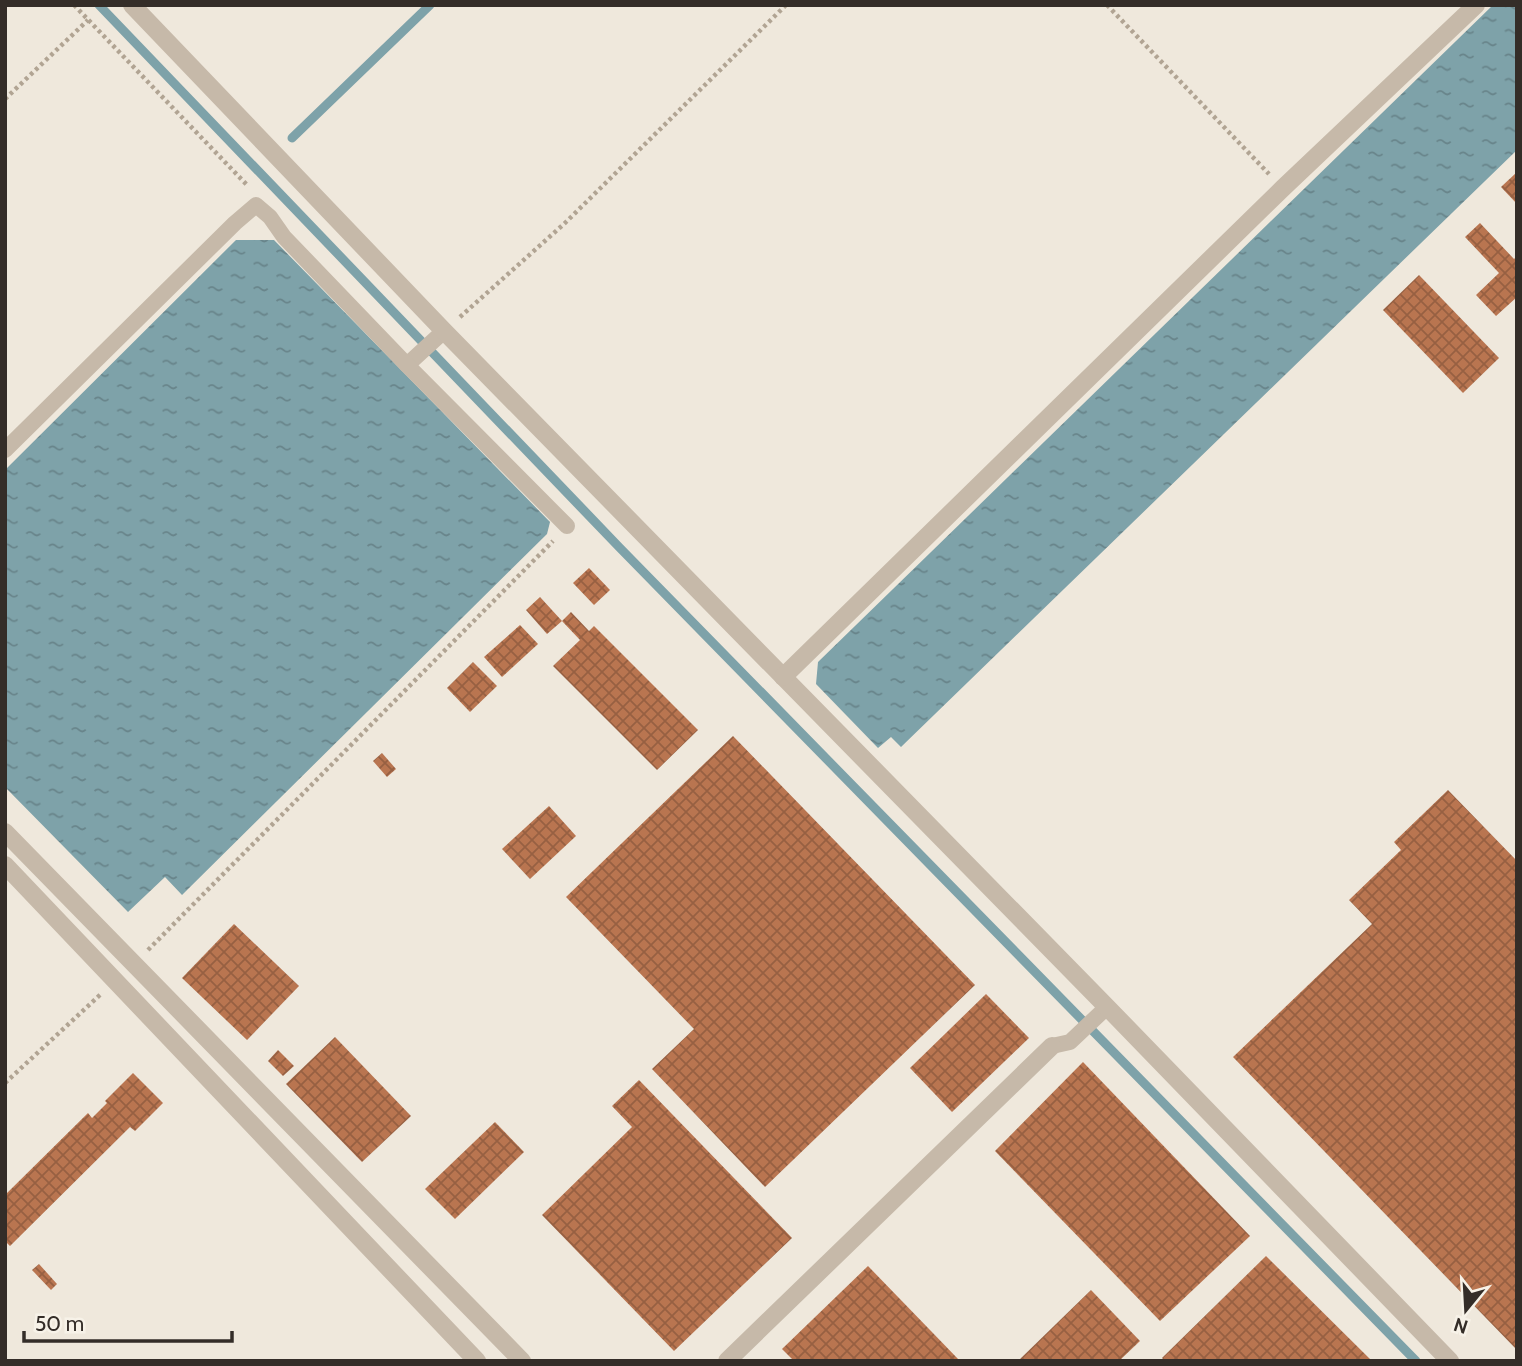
<svg xmlns="http://www.w3.org/2000/svg" width="1522" height="1366" viewBox="0 0 1522 1366" font-family="Cabin,sans-serif">
<style>
.water{fill:url(#water-ripples)}
.lines{fill:none;stroke-linecap:round;stroke-linejoin:round}
.stream{stroke:#7ea2a9;stroke-width:9}
.building{fill:url(#building-cross-hatch)}
.path{stroke:#b1a493;stroke-width:4.5;stroke-dasharray:3.5 3.5;stroke-linecap:butt}
.service{stroke:#c6b9a9;stroke-width:16}
.minor{stroke:#c6b9a9;stroke-width:18}
.tertiary{stroke:#c6b9a9;stroke-width:18}
</style>
<defs>
<pattern id="water-ripples" width="26" height="14" patternUnits="userSpaceOnUse" patternTransform="scale(1.75)"><rect width="26" height="14" fill="#7ea2a9"/><path d="M2 4q2-2 4 0t4 0M15 11q2-2 4 0t4 0" fill="none" stroke="#68848a"/></pattern>
<pattern id="building-cross-hatch" width="8" height="8" patternUnits="userSpaceOnUse" patternTransform="scale(1.75)"><rect width="8" height="8" fill="#b97550"/><path d="M0 0l8 8M0 8l8-8" fill="none" stroke="#976042"/></pattern>
</defs>
<rect width="100%" height="100%" fill="#efe8dc"/>
<!-- water -->
<g class="water">
<polygon points="1493,5 1517,5 1517,150 901,747 891,737 878,748 816,684 818,662"/>
<polygon points="236,240 274,240 550,522 547,534 182,895 165,877 128,912 5,787 5,470"/>
</g>
<g class="lines">
<!-- stream -->
<g class="stream">
<polyline points="99,5 619,547 1416,1361"/>
<polyline points="292,138 430,5"/>
</g>
</g>
<!-- building -->
<g class="building">
<polygon points="1517,172 1517,204 1501,187"/>
<polygon points="1480,223 1514,259 1517,256 1517,297 1496,316 1476,295 1499,273 1465,237"/>
<polygon points="1419,275 1499,358 1463,393 1383,310"/>
<polygon points="589,568 610,590 594,605 573,583"/>
<polygon points="540,597 562,621 571,612 589,631 594,626 698,730 657,770 553,666 580,640 562,621 547,634 526,610"/>
<polygon points="520,625 538,644 502,677 484,657"/>
<polygon points="473,662 497,686 470,712 447,688"/>
<polygon points="733,736 975,985 765,1187 652,1069 694,1029 566,897"/>
<polygon points="382,753 396,769 387,777 373,761"/>
<polygon points="1448,790 1517,861 1517,1350 1233,1057 1372,924 1349,900 1401,850 1394,842"/>
<polygon points="549,806 576,836 530,879 502,849"/>
<polygon points="234,924 299,986 247,1040 182,978"/>
<polygon points="986,994 1029,1038 952,1112 910,1068"/>
<polygon points="335,1037 411,1116 362,1162 286,1084"/>
<polygon points="278,1050 294,1066 283,1076 268,1061"/>
<polygon points="1083,1062 1250,1236 1160,1321 995,1151"/>
<polygon points="133,1073 163,1103 135,1131 130,1127 10,1246 5,1241 5,1195 88,1113 92,1118 107,1103 105,1101"/>
<polygon points="639,1080 792,1238 674,1351 542,1215 632,1127 612,1106"/>
<polygon points="495,1122 524,1152 455,1219 425,1189"/>
<polygon points="1266,1256 1372,1361 1165,1361 1162,1358"/>
<polygon points="39,1264 57,1284 51,1290 32,1270"/>
<polygon points="868,1266 960,1361 794,1361 782,1349"/>
<polygon points="1091,1290 1140,1341 1119,1361 1018,1361"/>
</g>
<g class="lines">
<!-- path -->
<g class="path">
<polyline points="74,5 247,185"/>
<polyline points="1107,5 1269,174"/>
<polyline points="5,99 88,20"/>
<polyline points="460,317 565,223 786,5"/>
<polyline points="148,950 553,541"/>
<polyline points="5,1083 101,994"/>
</g>
<!-- service -->
<g class="service">
<polyline points="407,365 444,331"/>
<polyline points="5,450 235,223 256,205 270,217 284,237 407,365 567,526"/>
<polyline points="1052,1046 1070,1042 1107,1007"/>
</g>
<!-- minor -->
<g class="minor">
<polyline points="132,5 444,331 1107,1007 1450,1361"/>
<polyline points="783,677 1283,188 1476,5"/>
</g>
<!-- tertiary -->
<g class="tertiary">
<polyline points="5,832 522,1361"/>
<polyline points="5,865 477,1361"/>
<polyline points="727,1361 1052,1046"/>
</g>
</g>
<!-- border -->
<rect width="1522" height="1366" fill="none" stroke="#342d28" stroke-width="14"/>
<!-- north arrow -->
<g transform="translate(1466 1310) rotate(198)" stroke="#f7f2e8" stroke-width="5" paint-order="stroke">
<path d="M0-5L12 26L0 18L-12 26Z" fill="#342d28"/>
<text y="-10" font-size="19" font-weight="bold" text-anchor="middle" fill="#342d28">N</text>
</g>
<!-- scale -->
<path d="M24 1331v10h208v-10" fill="none" stroke="#342d28" stroke-width="3.5"/>
<text x="35" y="1331" font-size="21" fill="#342d28" stroke="#f7f2e8" stroke-width="5" paint-order="stroke">50 m</text>
</svg>
